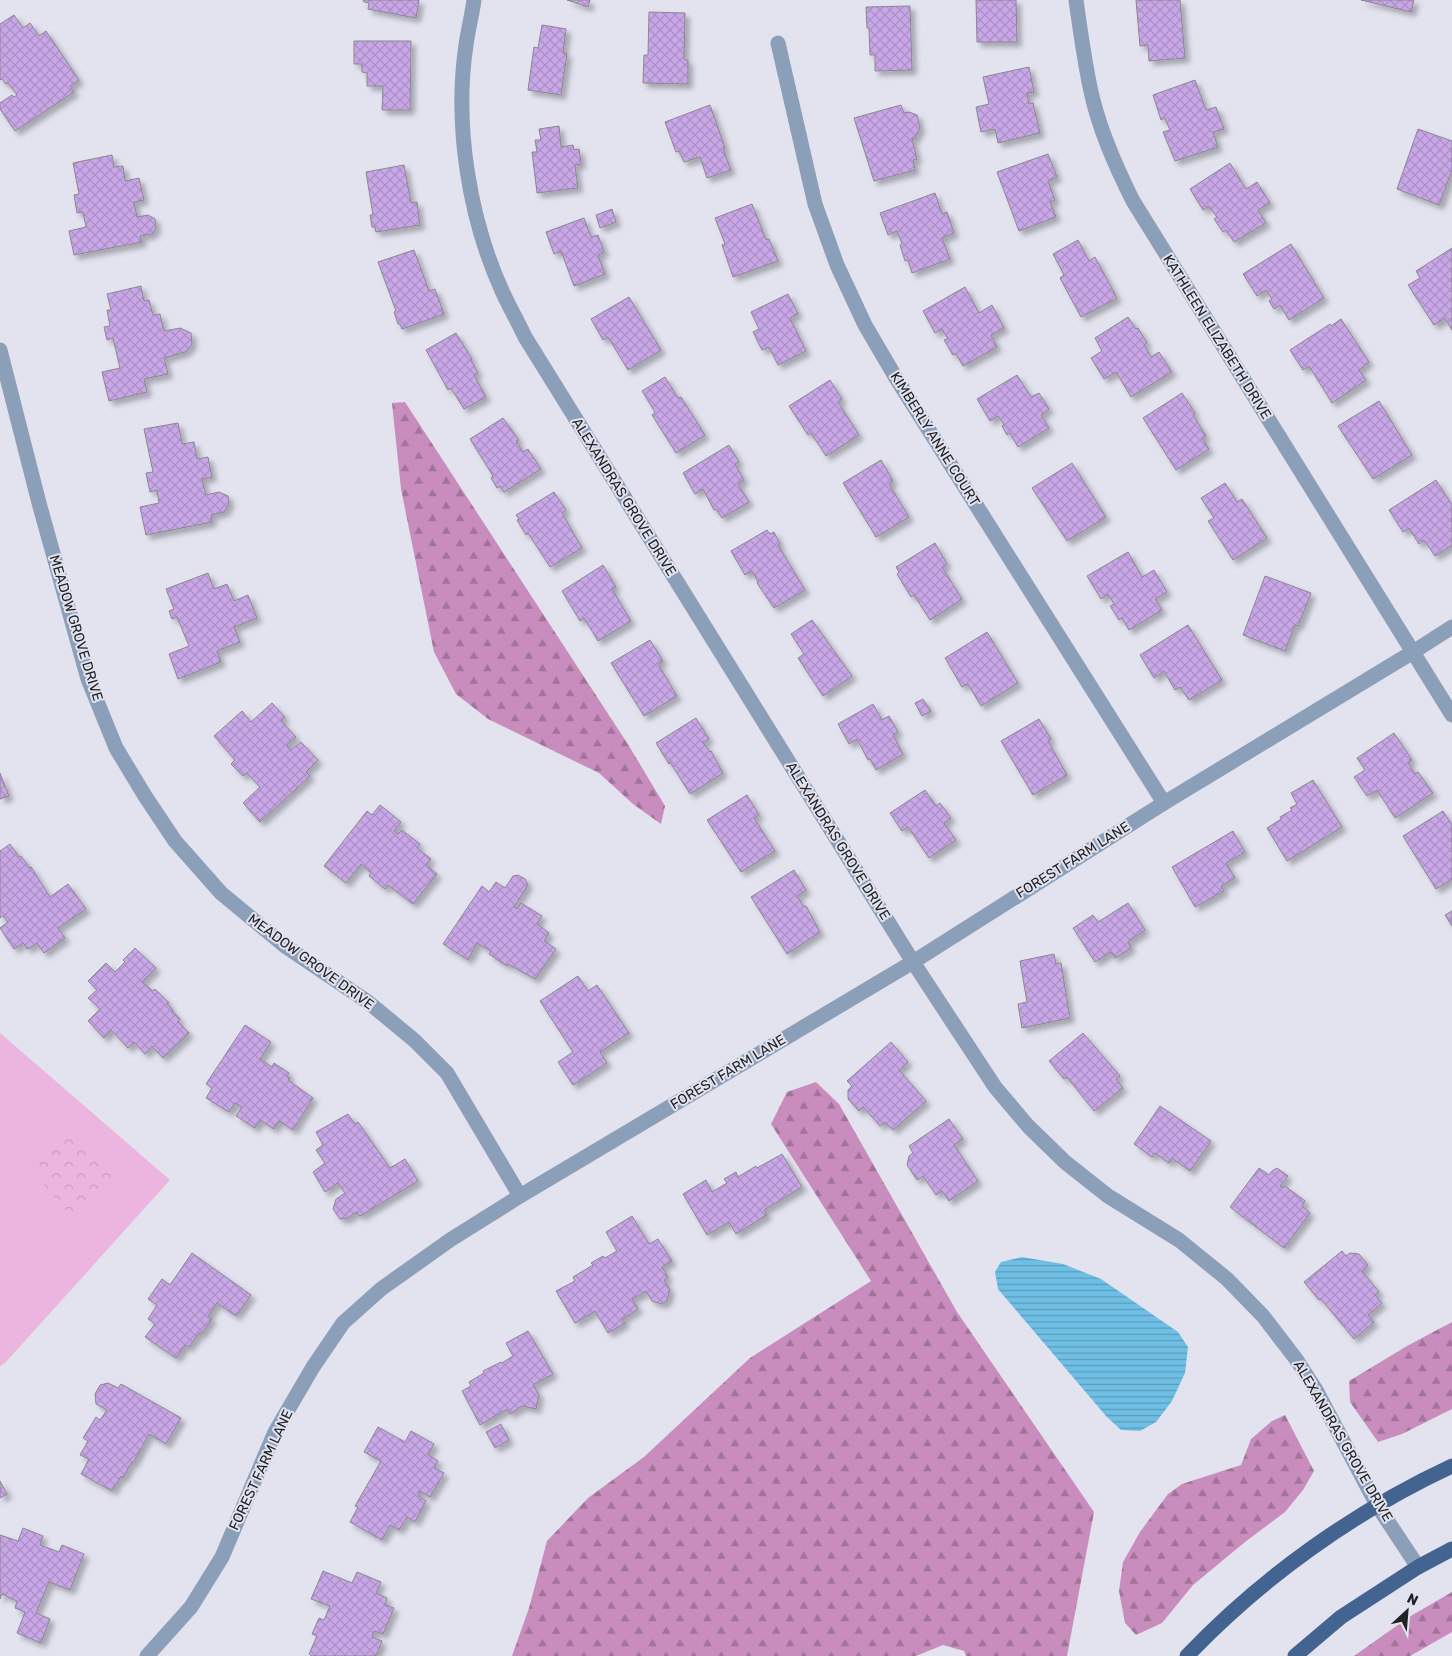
<svg xmlns="http://www.w3.org/2000/svg" width="1452" height="1656" viewBox="0 0 1452 1656" font-family="Rubik,sans-serif">
<style>
.grass{fill:#ebb5e0}
.forest{fill:url(#forest-firs)}
.park{fill:url(#park-crowns)}
.water{fill:url(#water-rules)}
.building{fill:url(#building-cross-hatch);stroke:#8b8690;filter:url(#shadow)}
.lines{fill:none;stroke-linecap:round;stroke-linejoin:round}
.minor{stroke:#8c9fb8;stroke-width:15}
.major{stroke:#436490;stroke-width:15}
.labels{text-anchor:middle;dominant-baseline:central;stroke-width:4;stroke-linejoin:round;paint-order:stroke}
.street-label{font-size:14px;fill:#212226;stroke:#e2e3ef}
</style>
<defs>
<pattern id="forest-firs" width="22" height="20" patternUnits="userSpaceOnUse" patternTransform="scale(1.25)"><rect width="22" height="20" fill="#c88dbd"/><path d="M5 1l3.5 6h-7zM16 11l3.5 6h-7z" fill="#a27399"/></pattern>
<pattern id="park-crowns" width="20" height="18" patternUnits="userSpaceOnUse" patternTransform="scale(1.25)"><rect width="20" height="18" fill="#ebb5e0"/><path d="M2 6a3 3 0 1 1 6 0M12 15a3 3 0 1 1 6 0" fill="none" stroke="#c99bc0"/></pattern>
<pattern id="water-rules" width="6" height="5" patternUnits="userSpaceOnUse" patternTransform="scale(1.25)"><rect width="6" height="5" fill="#6fbfe5"/><path d="M0 2.5h6" fill="none" stroke="#5b9bb9"/></pattern>
<pattern id="building-cross-hatch" width="8" height="8" patternUnits="userSpaceOnUse" patternTransform="scale(1.25)"><rect width="8" height="8" fill="#c8a7e7"/><path d="M0 0l8 8M0 8l8-8" fill="none" stroke="#ac8fc6"/></pattern>
<filter id="shadow"><feDropShadow dx="4.5" dy="4.5" stdDeviation="2.5" flood-color="#0004"/></filter>
</defs>
<rect width="100%" height="100%" fill="#e2e3ef"/>
<!-- grass -->
<polygon class="grass" points="0,1033 170,1180 5,1363 0,1366"/>
<!-- forest -->
<g class="forest">
<polygon points="405,402 629,746 665,806 661,824 633,804 599,773 488,719 456,694 434,652 401,489 392,403"/>
<polygon points="816,1082 839,1104 957,1312 1094,1512 1067,1656 966,1656 964,1651 943,1645 916,1656 512,1656 529,1608 547,1541 588,1498 644,1457 750,1358 871,1281 771,1124 787,1092"/>
<polygon points="1452,1322 1452,1409 1402,1434 1378,1442 1350,1402 1349,1381 1407,1346"/>
<polygon points="1285,1415 1314,1471 1303,1490 1285,1512 1245,1542 1193,1585 1162,1623 1136,1635 1125,1623 1119,1591 1123,1562 1140,1532 1168,1494 1182,1484 1241,1465 1251,1439 1272,1421"/>
<polygon points="1452,1592 1452,1632 1410,1656 1354,1656 1409,1617"/>
</g>
<!-- park -->
<polygon class="park" points="71,1128 116,1182 74,1221 30,1168"/>
<!-- water -->
<polygon class="water" points="1022,1257 1063,1264 1101,1279 1178,1332 1188,1347 1185,1373 1172,1401 1156,1422 1140,1431 1121,1430 1106,1416 998,1289 995,1272 1001,1262"/>
<!-- building -->
<g class="building">
<polygon points="363,0 419,0 416,18 368,9 369,3 364,2"/>
<polygon points="567,0 590,0 588,7"/>
<polygon points="976,0 1016,0 1017,42 977,42"/>
<polygon points="1136,0 1180,0 1185,58 1149,61 1148,45 1140,46"/>
<polygon points="1361,0 1414,0 1411,12"/>
<polygon points="910,6 912,70 875,71 875,55 870,55 869,28 867,28 866,7"/>
<polygon points="649,12 685,13 684,60 688,60 688,84 643,83 644,55 648,55"/>
<polygon points="14,15 23,28 30,23 39,36 46,31 79,80 70,86 74,92 15,131 0,109 0,103 12,95 14,97 17,95 8,83 6,84 2,79 0,80 0,24"/>
<polygon points="542,25 566,29 563,53 567,53 561,95 528,90 534,47 538,48"/>
<polygon points="354,41 411,41 410,110 382,110 383,86 367,86 367,73 362,72 362,64 354,64"/>
<polygon points="1029,67 1034,92 1027,93 1029,104 1033,103 1040,133 998,143 995,129 981,132 976,107 989,104 983,77"/>
<polygon points="1195,80 1206,110 1216,107 1224,129 1213,132 1218,147 1175,161 1163,132 1170,130 1165,118 1161,120 1153,95"/>
<polygon points="710,105 725,148 723,149 731,170 707,178 700,157 684,162 679,151 676,152 665,122"/>
<polygon points="901,105 904,113 909,112 917,115 920,128 915,138 912,139 917,159 913,160 915,170 874,181 854,118"/>
<polygon points="559,126 561,147 573,145 574,150 579,149 581,164 575,165 578,188 537,193 532,152 537,152 535,140 541,140 539,129"/>
<polygon points="1418,129 1452,141 1452,170 1439,205 1397,189"/>
<polygon points="1048,154 1057,177 1048,181 1055,200 1050,202 1056,217 1019,231 997,172"/>
<polygon points="112,155 114,167 123,166 125,181 139,178 144,200 134,202 137,217 148,215 155,219 156,228 152,234 140,236 142,242 74,255 69,231 86,227 83,212 77,213 74,195 79,194 73,163"/>
<polygon points="1230,163 1246,189 1257,182 1270,203 1258,210 1266,223 1234,242 1226,230 1223,232 1214,219 1217,217 1209,206 1203,210 1190,189"/>
<polygon points="404,165 411,203 417,202 420,225 376,232 375,227 372,227 370,215 373,215 366,172"/>
<polygon points="935,193 942,214 947,212 954,233 942,238 950,259 912,273 908,260 905,261 900,245 902,244 897,231 888,235 880,213"/>
<polygon points="752,204 766,240 769,239 778,261 733,277 722,245 725,244 715,218"/>
<polygon points="612,209 616,222 600,228 596,215"/>
<polygon points="584,218 591,237 598,235 604,252 598,255 605,274 574,286 561,251 554,254 546,232"/>
<polygon points="1078,240 1089,261 1095,257 1117,298 1081,317 1060,278 1064,275 1053,254"/>
<polygon points="1291,244 1324,298 1289,320 1280,305 1274,309 1269,301 1272,299 1266,290 1257,296 1243,274"/>
<polygon points="1452,248 1452,330 1445,318 1434,325 1408,285 1420,278 1416,271"/>
<polygon points="414,250 429,291 435,289 444,314 402,329 400,324 398,324 394,312 396,311 378,262"/>
<polygon points="141,286 144,301 149,300 153,315 160,314 164,331 180,328 191,333 192,344 185,352 164,358 168,374 144,379 147,392 109,401 102,372 120,368 113,338 107,340 104,327 110,326 107,310 111,310 107,294"/>
<polygon points="965,287 979,313 992,305 1004,328 991,335 997,347 963,366 956,354 953,355 944,340 948,339 942,329 935,333 923,311"/>
<polygon points="788,294 798,314 790,318 806,351 778,365 769,347 762,350 753,332 759,329 751,312"/>
<polygon points="629,297 661,350 628,370 608,337 603,340 591,319"/>
<polygon points="1128,317 1136,329 1138,328 1147,343 1144,345 1151,357 1159,352 1172,372 1131,397 1116,372 1104,379 1091,358 1102,351 1095,338"/>
<polygon points="1341,319 1369,362 1359,370 1366,380 1332,403 1309,366 1303,370 1290,350 1330,324 1331,326"/>
<polygon points="456,333 472,359 471,360 478,373 474,375 486,397 464,409 451,388 448,390 426,350"/>
<polygon points="1017,375 1031,397 1039,393 1049,409 1041,415 1049,428 1018,447 1010,433 1007,435 1002,426 1004,424 998,416 990,421 977,399"/>
<polygon points="665,377 678,398 681,397 705,435 676,453 652,415 655,412 642,391"/>
<polygon points="830,380 842,399 838,402 859,435 826,456 811,433 808,435 789,406"/>
<polygon points="1182,393 1195,413 1193,415 1206,436 1202,438 1209,449 1176,470 1143,418"/>
<polygon points="1379,401 1412,455 1373,479 1338,426"/>
<polygon points="503,418 519,440 516,441 523,452 528,449 541,469 504,492 500,486 497,488 491,478 493,476 470,439"/>
<polygon points="178,423 182,444 194,442 197,459 208,457 212,477 202,479 206,495 219,492 228,496 229,504 224,512 211,515 212,522 146,535 140,507 159,503 157,490 150,492 146,473 153,472 144,429"/>
<polygon points="729,445 739,462 735,464 744,480 738,484 749,502 722,518 716,509 714,510 703,489 695,494 683,473"/>
<polygon points="881,460 893,481 889,484 909,517 876,537 843,483"/>
<polygon points="1072,463 1106,517 1067,541 1032,488"/>
<polygon points="1436,480 1452,505 1452,545 1435,556 1424,540 1419,544 1409,528 1403,532 1389,510"/>
<polygon points="1225,483 1237,502 1242,499 1267,538 1233,560 1208,521 1214,518 1201,498"/>
<polygon points="554,492 566,510 562,513 582,548 550,567 528,533 526,535 517,520 519,519 516,515"/>
<polygon points="767,530 770,534 774,532 780,544 778,545 805,590 774,608 757,583 758,582 752,571 745,575 731,551"/>
<polygon points="935,543 947,564 942,567 962,599 930,620 914,595 911,597 897,574 899,572 896,567"/>
<polygon points="1128,552 1142,577 1154,570 1167,592 1155,599 1162,610 1129,630 1122,618 1119,620 1110,606 1114,604 1108,594 1101,599 1087,576"/>
<polygon points="603,565 616,587 612,589 631,621 598,641 584,618 580,621 562,591"/>
<polygon points="208,573 214,589 227,584 234,601 248,595 257,618 234,627 240,642 217,651 221,662 178,679 169,654 189,646 177,617 172,619 169,611 174,609 166,589"/>
<polygon points="1265,576 1311,593 1298,626 1295,625 1285,651 1243,635"/>
<polygon points="812,620 852,676 823,696 798,658 804,654 791,634"/>
<polygon points="1188,625 1222,680 1189,700 1180,687 1175,690 1164,671 1154,678 1140,655"/>
<polygon points="987,632 1018,683 981,706 968,684 962,687 945,658"/>
<polygon points="650,640 663,661 658,664 677,696 644,716 611,663"/>
<polygon points="923,699 931,711 922,716 915,703"/>
<polygon points="272,703 285,717 281,721 296,737 287,745 291,750 301,742 318,760 306,772 310,776 260,822 243,803 260,787 247,773 243,776 231,764 235,760 214,736 242,711 251,722"/>
<polygon points="873,704 882,720 889,716 898,732 893,735 903,754 876,770 870,759 868,760 857,739 849,744 838,724"/>
<polygon points="696,718 709,739 703,742 710,752 711,751 723,773 690,794 670,762 669,764 656,743"/>
<polygon points="1039,719 1051,739 1048,741 1067,775 1033,795 1001,741"/>
<polygon points="1394,733 1412,760 1408,763 1415,774 1418,772 1433,793 1395,818 1377,790 1367,796 1354,777 1365,770 1357,758"/>
<polygon points="0,773 9,796 0,799"/>
<polygon points="1313,780 1342,827 1287,861 1267,828 1281,819 1280,817 1292,810 1290,808 1297,804 1291,793"/>
<polygon points="925,790 936,806 940,803 951,818 944,823 956,840 929,858 908,827 902,831 890,813"/>
<polygon points="747,795 759,815 754,818 775,851 741,872 707,820"/>
<polygon points="380,805 401,822 394,831 398,834 402,830 420,844 417,848 431,859 426,865 437,874 413,904 388,885 385,889 369,876 371,873 361,864 346,883 324,866 367,811 372,815"/>
<polygon points="1443,811 1452,825 1452,879 1436,889 1403,836"/>
<polygon points="1233,831 1245,852 1226,863 1235,878 1221,886 1224,891 1195,907 1172,867"/>
<polygon points="10,844 19,857 21,856 30,868 31,867 50,897 68,884 86,909 58,928 65,938 44,953 37,943 28,949 23,943 14,949 0,928 8,922 3,916 0,918 0,851"/>
<polygon points="794,870 806,890 797,896 804,907 806,906 820,932 787,954 751,897"/>
<polygon points="518,875 525,879 528,885 514,907 517,909 521,903 542,916 537,924 549,933 544,941 556,949 535,979 508,964 507,966 489,954 491,951 477,943 468,960 443,944 482,886 489,892 496,882 505,888 513,876"/>
<polygon points="1128,903 1145,930 1128,942 1131,948 1115,958 1111,952 1095,962 1073,928 1093,915 1098,922"/>
<polygon points="1452,911 1452,926 1445,915"/>
<polygon points="135,948 156,968 142,982 153,991 155,989 169,1003 167,1004 173,1010 172,1011 180,1019 178,1022 189,1033 163,1058 152,1046 145,1054 134,1042 128,1048 111,1030 104,1038 88,1021 100,1009 88,998 97,990 88,981 106,963 115,972 125,962 123,960"/>
<polygon points="1054,954 1056,964 1061,963 1070,1018 1022,1028 1018,1004 1027,1002 1020,961"/>
<polygon points="578,976 588,991 597,985 629,1033 600,1052 607,1063 573,1085 558,1062 573,1052 540,1001"/>
<polygon points="245,1025 271,1042 260,1059 272,1067 274,1063 289,1073 287,1076 290,1078 288,1080 313,1098 293,1130 279,1121 274,1129 260,1120 255,1128 236,1116 242,1107 235,1103 229,1112 206,1098 212,1088 206,1084"/>
<polygon points="1083,1033 1120,1076 1116,1079 1123,1088 1094,1111 1067,1077 1064,1079 1049,1061"/>
<polygon points="891,1042 908,1062 899,1070 926,1101 893,1130 885,1122 880,1126 863,1107 859,1111 848,1099 848,1090 852,1086 847,1081"/>
<polygon points="1160,1106 1211,1141 1190,1171 1172,1158 1169,1163 1155,1153 1152,1157 1134,1144"/>
<polygon points="348,1114 355,1124 358,1122 390,1168 405,1159 418,1181 360,1216 356,1212 348,1218 340,1219 333,1209 336,1199 345,1193 338,1183 325,1192 313,1172 325,1163 316,1150 323,1145 316,1132"/>
<polygon points="949,1119 963,1139 954,1145 978,1181 949,1201 942,1191 936,1195 923,1176 917,1180 907,1165 909,1156 913,1153 909,1146"/>
<polygon points="782,1154 802,1187 764,1210 767,1215 736,1234 729,1222 707,1235 683,1194 706,1180 712,1192 727,1183 724,1179 736,1172 738,1177 756,1166 757,1168"/>
<polygon points="1259,1168 1269,1175 1272,1171 1277,1168 1288,1176 1280,1186 1283,1188 1285,1186 1305,1201 1302,1206 1310,1213 1284,1248 1230,1207"/>
<polygon points="632,1216 649,1244 658,1239 672,1261 662,1267 668,1277 664,1280 670,1290 667,1300 662,1304 652,1301 646,1291 632,1299 638,1309 622,1319 625,1323 608,1333 595,1311 575,1323 556,1291 575,1281 573,1277 593,1265 591,1263 603,1256 605,1258 617,1251 606,1232"/>
<polygon points="1342,1251 1346,1256 1350,1253 1359,1254 1368,1265 1362,1271 1379,1292 1375,1295 1382,1303 1368,1315 1374,1322 1354,1339 1321,1299 1319,1300 1304,1282"/>
<polygon points="192,1253 251,1295 236,1316 217,1303 208,1316 212,1319 201,1334 199,1333 189,1347 185,1345 176,1358 145,1337 155,1324 148,1319 157,1305 148,1299 162,1279 170,1285"/>
<polygon points="528,1331 553,1374 533,1385 539,1395 536,1409 522,1406 510,1414 507,1409 480,1425 462,1391 471,1386 469,1382 484,1373 483,1371 501,1362 502,1363 513,1356 506,1343"/>
<polygon points="108,1383 118,1388 121,1384 181,1418 166,1444 149,1434 133,1463 131,1463 123,1478 121,1476 112,1491 81,1474 89,1459 80,1455 88,1441 83,1438 96,1417 100,1420 107,1410 96,1404 95,1394 100,1385"/>
<polygon points="501,1424 509,1440 495,1448 486,1432"/>
<polygon points="378,1427 405,1442 411,1431 434,1444 428,1455 438,1461 434,1468 444,1473 430,1497 420,1491 418,1496 426,1501 415,1522 407,1517 399,1530 390,1525 382,1540 350,1522 358,1507 355,1506 381,1461 364,1452"/>
<polygon points="0,1481 7,1494 0,1498"/>
<polygon points="23,1528 43,1536 40,1545 59,1552 62,1545 84,1554 70,1590 49,1582 36,1613 50,1619 41,1643 17,1633 25,1612 15,1608 17,1601 2,1594 0,1599 0,1535 18,1541"/>
<polygon points="323,1571 352,1583 357,1572 381,1582 376,1593 387,1598 385,1605 394,1608 383,1634 374,1631 372,1637 382,1641 376,1656 312,1656 309,1654 317,1636 312,1634 319,1618 324,1620 330,1606 311,1599"/>
</g>
<g class="lines">
<!-- minor -->
<g class="minor">
<path d="M474,0C472,15 468,30 466,45C454,125 469,219 503,293C510,308 518,322 525,337L913,962L995,1087L1028,1126L1065,1162L1108,1196L1179,1240L1227,1279L1263,1316L1296,1359L1316,1390L1377,1505L1418,1567"/>
<path d="M1076,0C1080,29 1084,58 1090,87C1098,127 1115,165 1133,201L1452,715"/>
<polyline points="778,43 815,204 837,265 865,325 896,378 1164,803"/>
<polyline points="0,350 39,503 88,679 116,748 145,796 175,841 221,893 285,946 368,1002 414,1040 447,1073 520,1196"/>
<polyline points="147,1656 191,1607 222,1557 275,1432 313,1367 343,1323 381,1289 450,1240 520,1196 913,962 1164,803 1413,652 1452,627"/>
</g>
<!-- major -->
<g class="major">
<path d="M1187,1656C1261,1578 1355,1511 1452,1466"/>
<polyline points="1295,1656 1341,1617 1418,1567 1452,1549"/>
</g>
</g>
<g class="labels">
<!-- street labels -->
<g class="street-label">
<text transform="translate(1217 337) rotate(58)">KATHLEEN ELIZABETH DRIVE</text>
<text transform="translate(935 439) rotate(58)">KIMBERLY ANNE COURT</text>
<text transform="translate(624 497) rotate(58)">ALEXANDRAS GROVE DRIVE</text>
<text transform="translate(76 628) rotate(73)">MEADOW GROVE DRIVE</text>
<text transform="translate(838 841) rotate(58)">ALEXANDRAS GROVE DRIVE</text>
<text transform="translate(1073 860) rotate(-32)">FOREST FARM LANE</text>
<text transform="translate(311 962) rotate(36)">MEADOW GROVE DRIVE</text>
<text transform="translate(728 1072) rotate(-31)">FOREST FARM LANE</text>
<text transform="translate(1343 1441) rotate(60)">ALEXANDRAS GROVE DRIVE</text>
<text transform="translate(261 1470) rotate(-65)">FOREST FARM LANE</text>
</g>
</g>
<!-- north arrow -->
<g transform="translate(1407 1611) rotate(26)" stroke="#e2e3ef" stroke-width="4" paint-order="stroke">
<path d="M0-4L9 19L0 12L-9 19Z" fill="#212226"/>
<text y="-8" font-size="14" font-weight="bold" text-anchor="middle" fill="#212226">N</text>
</g>
</svg>
